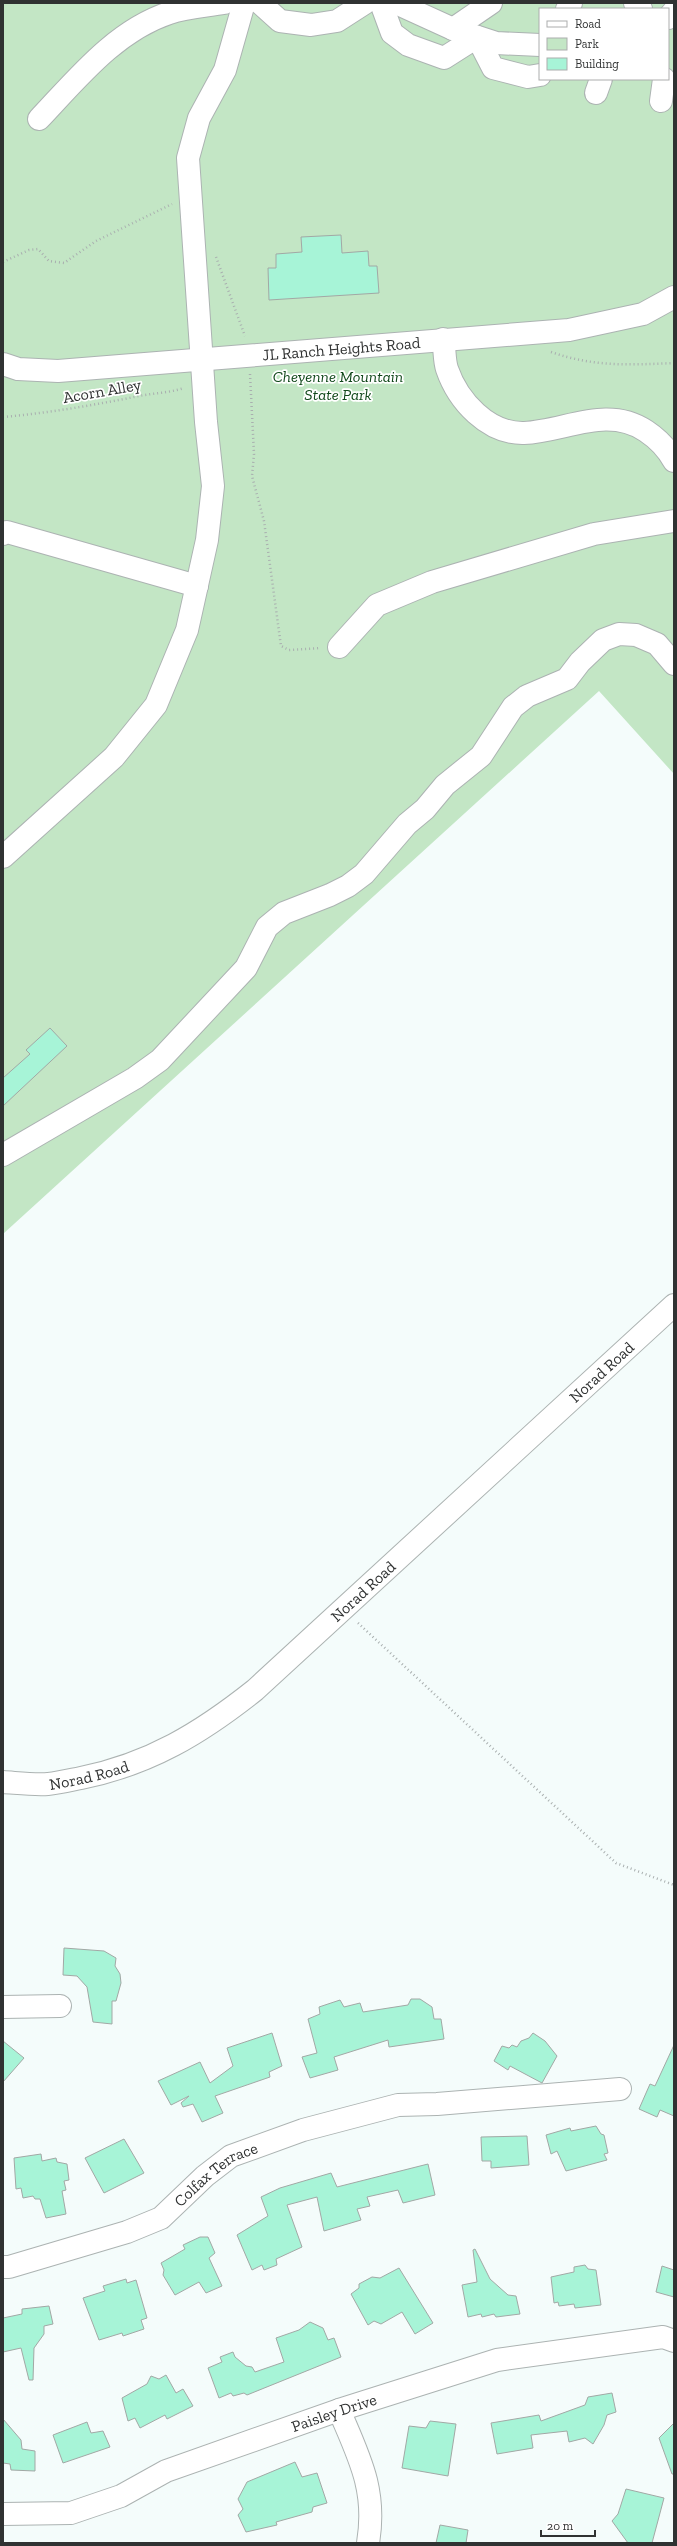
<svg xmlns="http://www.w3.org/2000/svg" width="677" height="2546" viewBox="0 0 677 2546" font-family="'Zilla Slab',serif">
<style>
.green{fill:#c3e6c5;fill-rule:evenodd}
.building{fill:#a7f4d7;stroke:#a2a8a5}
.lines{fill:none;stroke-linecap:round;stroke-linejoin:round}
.minor-casing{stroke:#acb3b2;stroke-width:24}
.path{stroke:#a9afaf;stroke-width:2.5;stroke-dasharray:1 3;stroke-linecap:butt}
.minor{stroke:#fff;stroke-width:22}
.labels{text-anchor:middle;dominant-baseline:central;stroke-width:3.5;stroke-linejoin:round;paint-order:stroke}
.street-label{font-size:16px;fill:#303232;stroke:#fff}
.park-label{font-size:16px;font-style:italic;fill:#0f4719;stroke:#fff}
</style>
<rect width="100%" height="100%" fill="#f4fcfb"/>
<!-- green -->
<path class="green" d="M3,3H674V774L599,691L3,1234ZM540,9H668V79H540Z"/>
<!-- building -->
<g class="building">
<polygon points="341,235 342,253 368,251 369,266 377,266 379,293 269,300 268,268 276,268 276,254 302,252 301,237"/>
<polygon points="50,1028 67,1046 3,1106 3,1078 30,1054 26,1050"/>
<polygon points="64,1948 104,1951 116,1958 115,1966 120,1974 121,1983 116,2001 112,2001 112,2024 93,2022 87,1987 77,1976 63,1975"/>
<polygon points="411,1999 420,1999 432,2007 434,2019 441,2019 444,2039 389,2047 388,2040 334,2057 338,2070 310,2078 302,2057 317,2053 308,2019 320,2014 319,2007 340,2000 344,2007 360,2003 363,2012 408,2005"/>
<polygon points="272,2033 282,2066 269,2072 270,2077 215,2096 223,2113 202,2122 193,2104 183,2107 181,2103 189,2096 171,2105 158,2081 200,2062 210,2083 233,2066 227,2048"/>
<polygon points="533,2033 545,2041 557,2056 542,2083 510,2066 508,2070 494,2061 502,2046 509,2048 512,2045 517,2047 521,2041 529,2038"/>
<polygon points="3,2041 24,2058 3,2082"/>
<polygon points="674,2045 674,2116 660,2110 657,2117 639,2109 650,2084 655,2086"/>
<polygon points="596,2126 601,2134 604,2135 608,2153 604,2154 607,2160 566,2171 557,2151 551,2154 546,2135 570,2128 571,2131"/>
<polygon points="527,2136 529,2165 491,2168 491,2161 482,2161 481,2137"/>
<polygon points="124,2139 144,2173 104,2193 85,2158"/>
<polygon points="41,2154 42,2161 56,2158 57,2162 67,2164 69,2180 64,2181 66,2190 62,2191 66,2214 46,2218 40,2199 35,2199 33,2196 23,2198 21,2188 16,2189 14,2158"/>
<polygon points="428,2164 435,2195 403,2203 398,2190 367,2197 370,2206 357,2209 361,2220 324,2231 317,2197 287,2205 302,2247 276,2259 277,2265 264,2270 262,2265 252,2270 237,2235 268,2216 261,2197 280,2188 331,2173 337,2187"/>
<polygon points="200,2237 208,2237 215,2253 209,2258 222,2286 206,2293 199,2282 175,2295 163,2275 164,2270 161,2263 185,2249 183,2245"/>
<polygon points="475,2249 490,2279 508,2295 516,2296 520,2314 496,2317 494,2314 482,2317 481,2314 468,2317 462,2285 477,2282 473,2250"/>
<polygon points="585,2265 588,2269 596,2270 601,2305 575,2308 574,2304 559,2306 558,2302 554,2303 551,2277 574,2272 574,2267"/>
<polygon points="662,2266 674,2270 674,2297 656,2292"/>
<polygon points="399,2268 433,2323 415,2334 402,2312 381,2324 374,2321 368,2325 351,2294 359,2288 359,2284 372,2277 380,2278"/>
<polygon points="126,2279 127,2283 136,2280 147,2318 141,2320 144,2329 123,2336 122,2333 99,2340 83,2298 105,2291 103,2286"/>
<polygon points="49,2306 53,2324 44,2326 44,2334 34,2348 33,2380 29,2380 21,2348 3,2352 3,2318 22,2314 22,2309"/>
<polygon points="310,2322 323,2328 328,2340 334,2338 341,2357 247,2395 244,2393 233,2396 231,2393 219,2398 208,2368 222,2362 220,2357 233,2352 235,2357 246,2366 252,2367 255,2372 284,2362 276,2338 299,2330"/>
<polygon points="166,2375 176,2393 183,2389 193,2406 167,2419 165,2415 140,2428 135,2418 128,2421 122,2398 147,2384 151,2376 159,2379"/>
<polygon points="612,2393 616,2412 607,2415 604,2425 593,2444 585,2438 569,2442 567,2431 531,2435 533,2448 497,2454 491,2423 539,2415 541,2421 585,2405 588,2397"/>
<polygon points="3,2419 21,2440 22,2449 35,2451 35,2471 11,2470 10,2464 3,2463"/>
<polygon points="430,2421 456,2424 448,2476 402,2468 409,2426 426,2428"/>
<polygon points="87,2422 91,2433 103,2431 110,2447 63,2463 53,2435"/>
<polygon points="674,2423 674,2474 672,2474 659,2438"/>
<polygon points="295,2462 302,2477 317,2473 327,2503 313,2507 312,2512 276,2522 277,2525 246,2532 238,2515 243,2509 238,2499 247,2482"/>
<polygon points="626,2489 664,2498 652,2543 628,2543 612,2521 618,2514"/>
<polygon points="440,2525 468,2530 466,2543 436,2543"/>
</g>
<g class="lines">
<defs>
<g id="minor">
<polyline points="260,3 280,21 311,25 337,21 365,3"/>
<polyline points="381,3 392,33 408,45 444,58 477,37 493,68 528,77 540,75"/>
<polyline points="396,3 453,29 496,43 540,45"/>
<polyline points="635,3 641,9"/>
<polyline points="567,9 571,3"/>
<polyline points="668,18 674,11"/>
<polyline points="453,29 491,3"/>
<polyline points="596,93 601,79"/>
<polyline points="661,101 664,79"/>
<path d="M39,119C77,79 115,31 169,13C186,7 206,6 224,3"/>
<path d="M443,339C445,349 444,360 447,369C458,401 488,434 524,433C566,431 607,405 646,431C658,439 667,448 674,461"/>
<path id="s1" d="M3,364L18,369L58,371L569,330L643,314L674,297"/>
<polyline points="3,534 7,532 197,586"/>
<polyline points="339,647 377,605 432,582 594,534 674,521"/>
<polyline points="3,857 114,757 156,705 187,630 207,540 213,486 206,422 188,158 199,118 225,70 244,3"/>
<polyline points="3,1155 135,1078 160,1060 246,968 267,927 284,913 330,895 348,886 364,874 407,824 425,809 445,785 481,756 513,707 527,696 567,679 580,662 603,640 619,634 636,635 657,644 674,664"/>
<path id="s2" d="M3,1782C18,1783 34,1785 48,1784C59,1783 71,1780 81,1778C150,1764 201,1733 255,1690L674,1305"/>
<polyline points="3,2007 60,2006"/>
<path id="s3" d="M3,2267H9L127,2232L161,2218L205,2176L231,2156L303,2130L398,2105L437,2104L620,2089"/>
<path d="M339,2410C359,2457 377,2490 368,2543"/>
<path id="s4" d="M3,2514L71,2513L121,2496L166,2471L339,2410L497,2360L663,2337L674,2341"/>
</g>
</defs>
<!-- minor casing -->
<use href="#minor" class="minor-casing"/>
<!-- path -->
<g class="path">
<polyline points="216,257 245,336"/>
<polyline points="3,262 29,250 38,249 49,261 64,263 96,241 172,204"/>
<path d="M551,352C594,367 630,365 674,363"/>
<polyline points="250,374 254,454 252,476 264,521 281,646 289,650 320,648"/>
<path d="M3,417C49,413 94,405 139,396C154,393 169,393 184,388"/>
<polyline points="358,1623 616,1863 674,1885"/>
</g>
<!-- minor -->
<use href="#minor" class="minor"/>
</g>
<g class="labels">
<!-- street labels -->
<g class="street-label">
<text stroke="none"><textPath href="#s1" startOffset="340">JL Ranch Heights Road</textPath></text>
<text transform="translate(102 391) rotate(-10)">Acorn Alley</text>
<text stroke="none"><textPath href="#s2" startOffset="746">Norad Road</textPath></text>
<text stroke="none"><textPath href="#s2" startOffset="422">Norad Road</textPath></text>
<text stroke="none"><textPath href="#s2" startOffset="87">Norad Road</textPath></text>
<text stroke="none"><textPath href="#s3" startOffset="237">Colfax Terrace</textPath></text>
<text stroke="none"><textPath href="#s4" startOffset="350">Paisley Drive</textPath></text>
</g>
<!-- park labels -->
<g class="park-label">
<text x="338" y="376">Cheyenne Mountain<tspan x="338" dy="18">State Park</tspan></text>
</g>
</g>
<!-- border -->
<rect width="677" height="2546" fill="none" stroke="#303232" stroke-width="8"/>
<!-- legend -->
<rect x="539" y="8" width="130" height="72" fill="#ffffff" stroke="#acadad"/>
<rect x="547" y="21" width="20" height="6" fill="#ffffff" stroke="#acadad"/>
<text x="575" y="28" font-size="12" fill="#303232">Road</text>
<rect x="547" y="38" width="20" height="12" fill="#c3e6c5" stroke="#acadad"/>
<text x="575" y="48" font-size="12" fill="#303232">Park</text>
<rect x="547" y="58" width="20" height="12" fill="#a7f4d7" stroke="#acadad"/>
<text x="575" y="68" font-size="12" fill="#303232">Building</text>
<!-- scale -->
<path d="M541 2530v6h54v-6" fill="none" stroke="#303232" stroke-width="2"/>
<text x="547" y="2530" font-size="12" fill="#303232" stroke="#ffffff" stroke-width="3" paint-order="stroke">20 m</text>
</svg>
